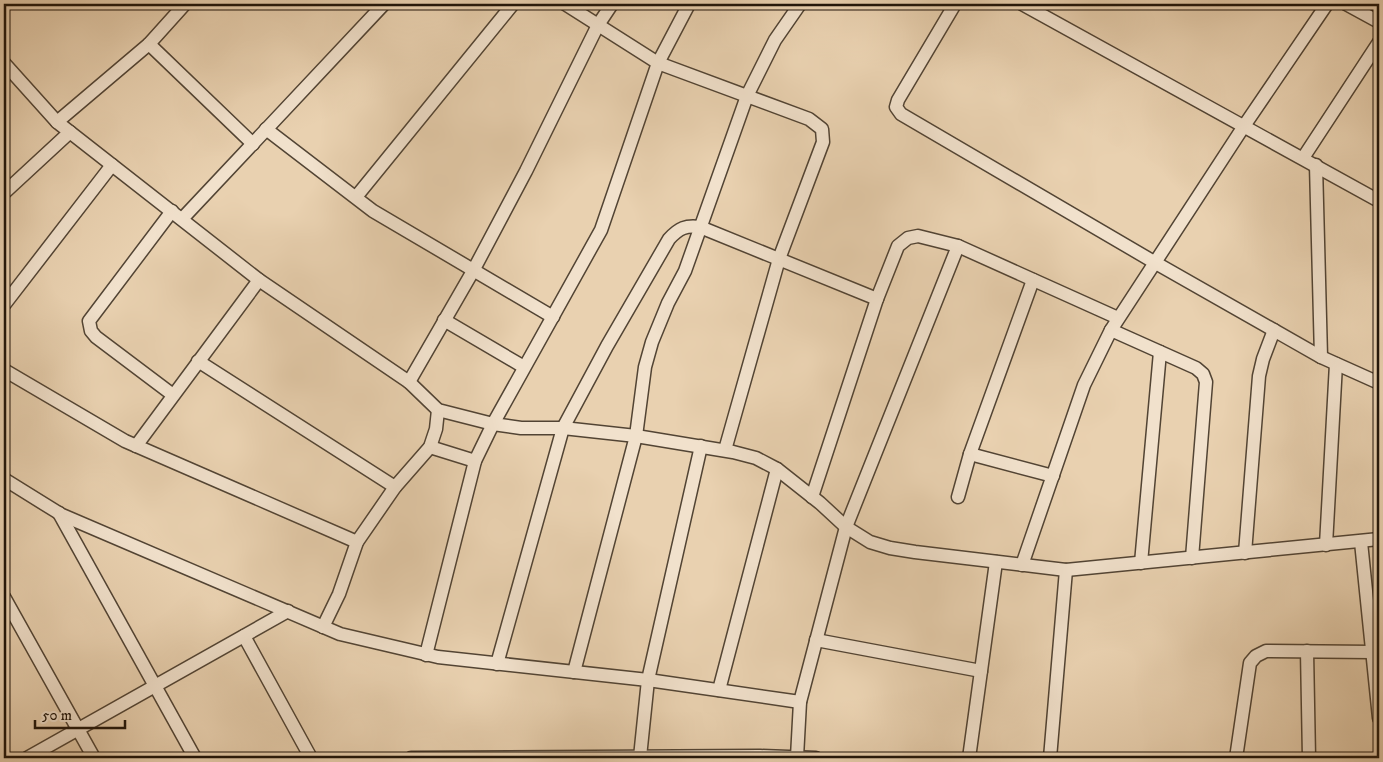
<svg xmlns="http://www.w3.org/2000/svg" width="1383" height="762" viewBox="0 0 1383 762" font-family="'IM FELL DW Pica',serif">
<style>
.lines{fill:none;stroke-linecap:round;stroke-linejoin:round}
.street-casing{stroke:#524434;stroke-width:15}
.street{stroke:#f1e1cc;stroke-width:12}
</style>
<rect width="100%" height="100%" fill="#e9d1b0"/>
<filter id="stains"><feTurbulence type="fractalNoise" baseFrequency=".004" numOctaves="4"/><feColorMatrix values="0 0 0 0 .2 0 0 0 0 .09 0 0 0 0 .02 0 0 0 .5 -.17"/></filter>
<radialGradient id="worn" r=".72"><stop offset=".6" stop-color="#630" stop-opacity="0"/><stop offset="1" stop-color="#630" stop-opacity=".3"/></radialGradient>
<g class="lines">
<defs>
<g id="street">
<polyline points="565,4 658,63 809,119 822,129 823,142 779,259 725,450"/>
<polyline points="955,4 898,100 896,107 901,114 1154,262 1321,357 1379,383"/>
<polyline points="1022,4 1379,201"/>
<polyline points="1346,4 1379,22"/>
<polyline points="149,44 253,144"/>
<polyline points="4,63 57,122 259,280 409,382 438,410 493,424 521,428 563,428 636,436 733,452 756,458 777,469 820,503 846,527 870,542 890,548 915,552 1066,570 1379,539"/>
<polyline points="57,122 149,44 185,4"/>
<polyline points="266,129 373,211 553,317"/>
<polyline points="1303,158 1379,42"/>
<polyline points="1316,165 1321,357"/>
<polyline points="4,193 70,132"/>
<polyline points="356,197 513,4"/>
<polyline points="172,211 89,321 91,331 96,337 173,395"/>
<polyline points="182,219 384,4"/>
<polyline points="4,305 112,165"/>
<polyline points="444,320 524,367"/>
<polyline points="1111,330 1196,368 1203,374 1206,382 1192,558"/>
<polyline points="198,361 395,487"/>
<polyline points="4,370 125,441 357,542"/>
<polyline points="409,382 473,271 526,171 598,25 612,4"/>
<polyline points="136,446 259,280"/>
<polyline points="430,447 475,461"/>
<polyline points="970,454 1053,476"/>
<polyline points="4,479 62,515 340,634 438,657 648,680 800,702"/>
<polyline points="812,497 877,299 898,246 908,238 918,236 958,246 1118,318"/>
<polyline points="958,497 970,454 1033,280"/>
<polyline points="59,513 195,758"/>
<polyline points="1361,542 1379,718"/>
<polyline points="1326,545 1336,364"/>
<polyline points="1245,553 1259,376 1263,359 1274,330"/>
<polyline points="1141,563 1160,352"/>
<polyline points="1022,565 1084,385 1111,330 1244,126 1327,4"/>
<polyline points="4,597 94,758"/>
<polyline points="323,627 339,594 357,542 395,487 430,447 436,429 438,410"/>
<polyline points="244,636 311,758"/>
<polyline points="816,640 981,671"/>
<polyline points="1307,651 1309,758"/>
<polyline points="426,655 475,461 493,424 601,230 658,63 689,4"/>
<path d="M497,664L563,428L607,346L669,239C679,228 686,225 700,227L877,299"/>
<polyline points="574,672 636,436 645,367 652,342 668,303 685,271 747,96 775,40 800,4"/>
<polyline points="719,690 777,469"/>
<polyline points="640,757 648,680 701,446"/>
<polyline points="797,757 800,702 846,527 958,246"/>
<polyline points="27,758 288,611"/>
<polyline points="411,758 760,756 816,758"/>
<polyline points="969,758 996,562"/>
<polyline points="1050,758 1066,570"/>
<polyline points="1236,758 1250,663 1256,656 1266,651 1372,652"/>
</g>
</defs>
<!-- street casing -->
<use href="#street" class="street-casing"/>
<!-- street -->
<use href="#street" class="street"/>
</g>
<!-- margin -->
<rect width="1383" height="762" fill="none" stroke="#e9d1b0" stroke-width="20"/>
<rect x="5" y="5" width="1373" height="752" fill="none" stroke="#20150a" stroke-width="2.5"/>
<rect x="10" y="10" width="1363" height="742" fill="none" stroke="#20150a"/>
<!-- scale -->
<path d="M35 720v8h90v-8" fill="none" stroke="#20150a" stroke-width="2.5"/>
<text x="42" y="720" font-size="15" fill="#20150a" stroke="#f1e1cc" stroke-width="4" paint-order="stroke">50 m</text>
<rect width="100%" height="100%" filter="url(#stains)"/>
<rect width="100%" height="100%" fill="url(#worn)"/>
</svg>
